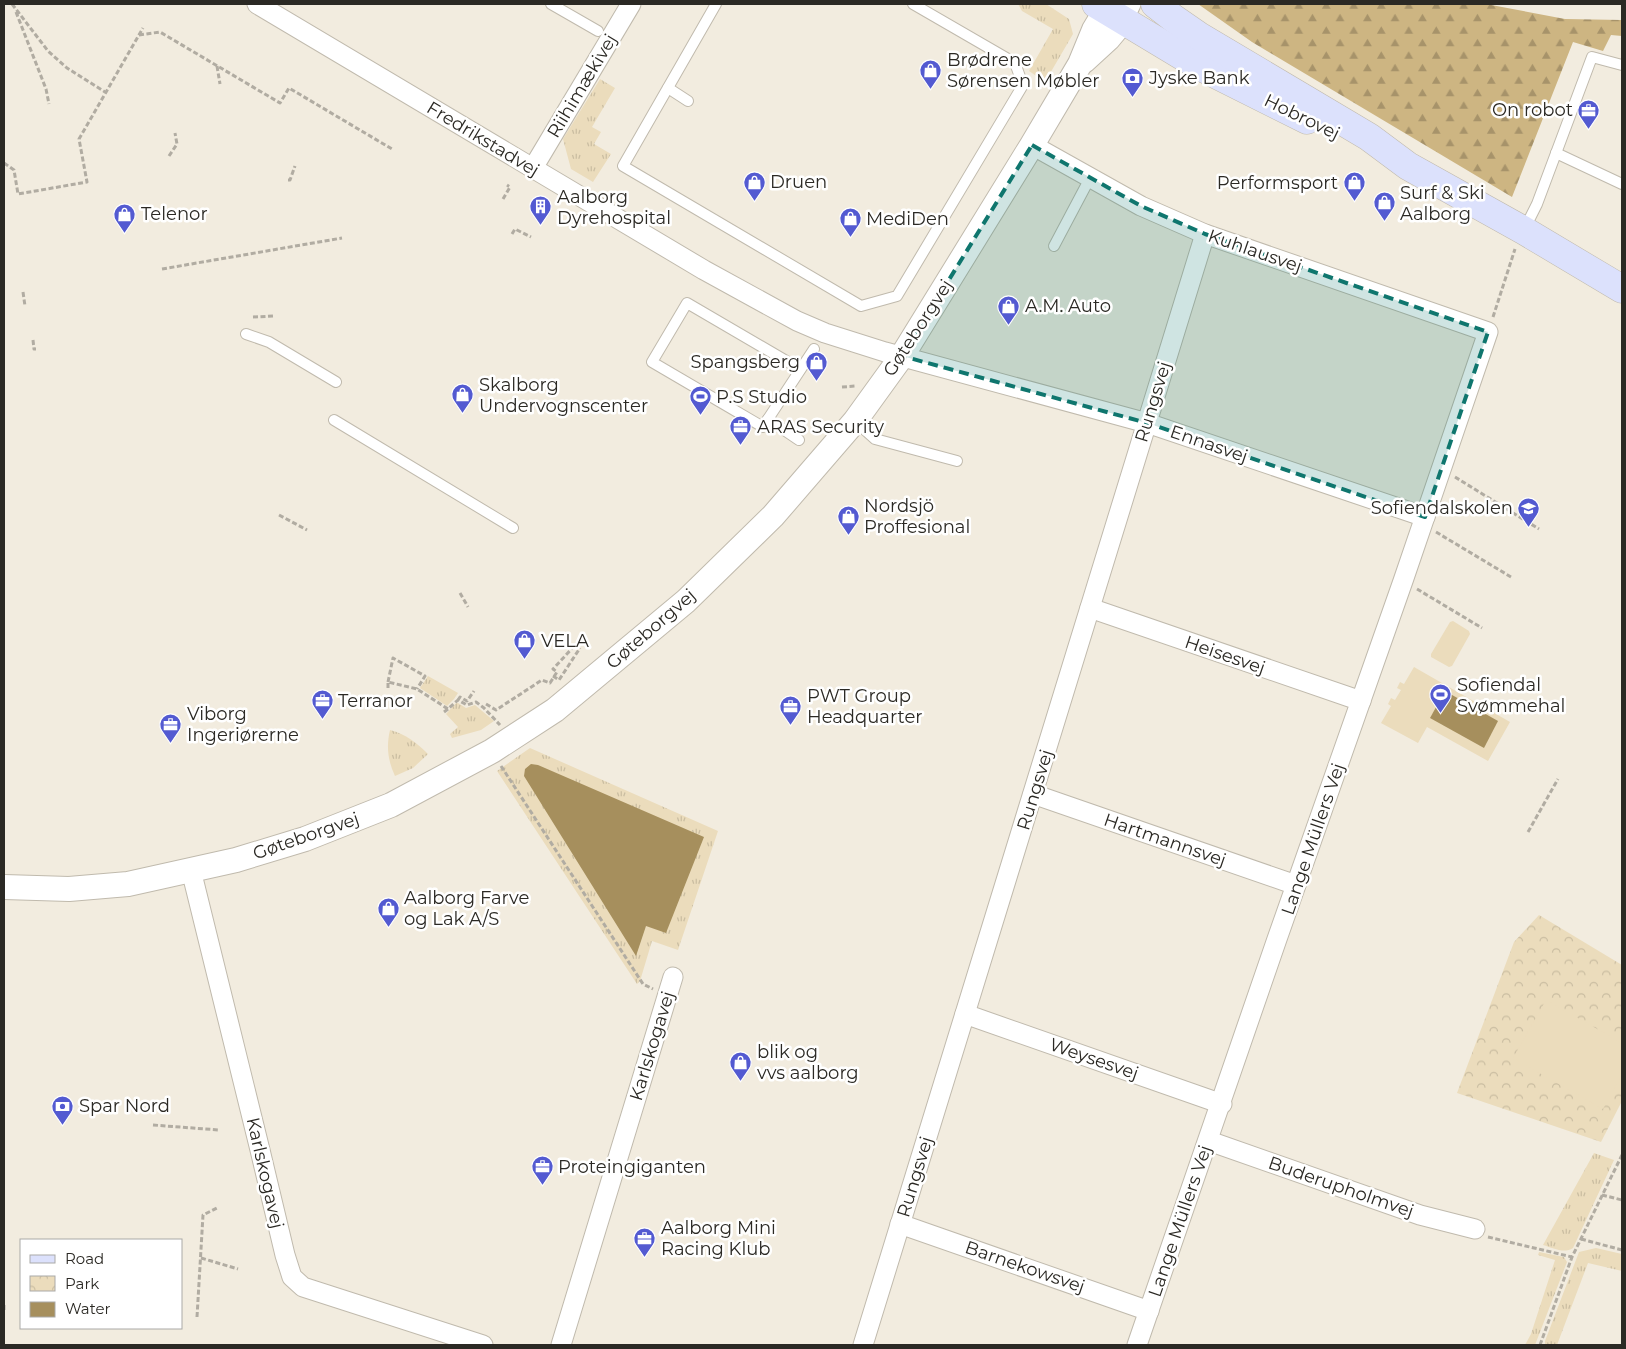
<svg xmlns="http://www.w3.org/2000/svg" width="1626" height="1349" viewBox="0 0 1626 1349" font-family="Montserrat,sans-serif">
<style>
.grass{fill:url(#grass-tufts)}
.forest{fill:url(#forest-firs)}
.park{fill:url(#park-crowns)}
.garden{fill:#ebdcbc}
.water{fill:#a68f5d}
.lines{fill:none;stroke-linecap:round;stroke-linejoin:round}
.service-casing{stroke:#c0baad;stroke-width:12}
.minor-casing{stroke:#c0baad;stroke-width:21}
.tertiary-casing{stroke:#c0baad;stroke-width:26}
.secondary-casing{stroke:#c0baad;stroke-width:29}
.path{stroke:#b1aca2;stroke-width:3;stroke-dasharray:5 2.5;stroke-linecap:butt}
.service{stroke:#fff;stroke-width:10}
.minor{stroke:#fff;stroke-width:19}
.tertiary{stroke:#fff;stroke-width:24}
.secondary{stroke:#dce1fc;stroke-width:28}
.marked{fill:#0f766e;fill-opacity:0.2;stroke:#0f766e;stroke-width:4;stroke-dasharray:10 6;stroke-linejoin:round}
.labels{text-anchor:middle;dominant-baseline:central;stroke-width:5;stroke-linejoin:round;paint-order:stroke}
.poi-label{font-size:18px;fill:#2b2924;stroke:#fff;text-anchor:start}
.street-label{font-size:18px;fill:#2b2924;stroke:#fff}
</style>
<defs>
<pattern id="grass-tufts" width="24" height="20" patternUnits="userSpaceOnUse" patternTransform="scale(1.25)"><rect width="24" height="20" fill="#ebdcbc"/><path d="M3 7l-1-3M5 7V3M7 7l1-3M15 17l-1-3M17 17v-4M19 17l1-3" fill="none" stroke="#cabda1"/></pattern>
<pattern id="forest-firs" width="22" height="20" patternUnits="userSpaceOnUse" patternTransform="scale(1.25)"><rect width="22" height="20" fill="#cdb582"/><path d="M5 1l3.5 6h-7zM16 11l3.5 6h-7z" fill="#a7936a"/></pattern>
<pattern id="park-crowns" width="20" height="18" patternUnits="userSpaceOnUse" patternTransform="scale(1.25)"><rect width="20" height="18" fill="#ebdcbc"/><path d="M2 6a3 3 0 1 1 6 0M12 15a3 3 0 1 1 6 0" fill="none" stroke="#cabda1"/></pattern>
</defs>
<rect width="100%" height="100%" fill="#f2ecdf"/>
<!-- grass -->
<g class="grass">
<polygon points="1018,4 1046,4 1069,19 1073,34 1045,82 1029,71 1053,29 1022,11"/>
<polygon points="600,79 615,88 592,127 601,132 594,144 611,154 593,182 571,169 563,139"/>
<polygon points="428,676 458,693 454,699 447,706 420,688"/>
<polygon points="456,703 458,703 466,708 475,705 494,721 481,730 452,738 450,734 458,727 446,714"/>
<path d="M390,730C406,734 417,743 428,754L413,768L395,776C388,761 386,747 390,730Z"/>
<polygon points="530,748 718,831 678,950 652,941 640,981 637,984 497,771"/>
<path d="M1594,1153L1614,1160L1573,1248C1564,1254 1553,1248 1543,1245Z"/>
<polygon points="1596,1248 1622,1254 1622,1271 1588,1263 1557,1345 1545,1345 1545,1341 1579,1252"/>
<polygon points="1539,1252 1564,1257 1567,1262 1535,1345 1525,1345 1531,1334 1555,1260 1538,1255"/>
</g>
<!-- forest -->
<polygon class="forest" points="1198,4 1486,4 1565,19 1622,20 1622,36 1611,35 1603,51 1573,42 1512,197 1252,42"/>
<!-- park -->
<polygon class="park" points="1539,915 1622,965 1622,1101 1601,1142 1457,1093 1514,942"/>
<!-- garden -->
<g class="garden">
<polygon points="1453,621 1469,631 1470,634 1452,666 1449,667 1431,657 1431,654 1450,622"/>
<polygon points="1414,667 1510,722 1488,761 1427,727 1418,743 1381,723 1391,706 1388,704 1391,698 1395,700 1401,690 1397,688 1400,682 1404,684"/>
<polygon points="1546,1000 1622,1043 1622,1075 1603,1109 1513,1058"/>
</g>
<!-- water -->
<g class="water">
<polygon points="1445,691 1498,721 1484,748 1430,718"/>
<polygon points="531,764 538,765 704,837 666,933 646,926 636,956 524,776 525,769"/>
</g>
<g class="lines">
<defs>
<g id="service">
<polyline points="551,4 598,31"/>
<polyline points="716,4 623,166 861,306 897,296 1023,85 1015,63 913,4"/>
<polyline points="668,88 688,101"/>
<polyline points="1556,153 1622,184"/>
<polyline points="1524,230 1537,204 1592,57 1622,65"/>
<polyline points="1054,246 1090,178"/>
<polyline points="246,334 269,342 336,382"/>
<polyline points="768,419 763,427 652,362 687,303 800,369"/>
<polyline points="334,420 513,528"/>
<polyline points="855,421 875,439 957,461"/>
<polyline points="799,440 768,419 814,349"/>
</g>
<g id="minor">
<polyline points="257,4 704,270 797,321 825,333 885,352 1147,423 1425,517"/>
<polyline points="1123,21 1131,4"/>
<polyline points="1032,145 1141,206 1205,234 1488,332 1403,581 1277,939 1137,1345"/>
<polyline points="533,168 631,4"/>
<polyline points="1090,608 1361,701"/>
<polyline points="1033,794 1296,885"/>
<polyline points="191,870 260,1150 285,1255 292,1277 303,1287 483,1345"/>
<polyline points="965,1014 1222,1104"/>
<polyline points="1209,1141 1420,1215 1475,1229"/>
<polyline points="900,1224 1149,1311"/>
<polyline points="561,1345 673,977"/>
<polyline points="863,1345 1205,234"/>
</g>
<g id="tertiary">
<polyline points="1084,61 1108,39 1123,21"/>
<polyline points="4,887 69,889 128,884 236,860 305,839 391,805 492,751 555,710 686,601 773,516 855,421 902,356 1032,145 1080,64 1094,30 1106,10"/>
</g>
<g id="secondary">
<polyline points="1096,4 1199,66 1307,120"/>
<polyline points="1155,4 1173,18 1199,36 1369,137 1408,166 1523,230 1622,289"/>
</g>
</defs>
<!-- service casing -->
<use href="#service" class="service-casing"/>
<!-- minor casing -->
<use href="#minor" class="minor-casing"/>
<!-- tertiary casing -->
<use href="#tertiary" class="tertiary-casing"/>
<!-- secondary casing -->
<use href="#secondary" class="secondary-casing"/>
<!-- path -->
<g class="path">
<polyline points="12,4 48,51 67,68 105,92"/>
<polyline points="16,12 46,89 49,104"/>
<polyline points="139,35 160,32 280,103 289,88 392,149"/>
<polyline points="217,66 220,84"/>
<polyline points="169,156 177,144 175,133"/>
<polyline points="4,163 14,170 18,194 87,182 79,139 143,28"/>
<polyline points="288,180 290,180 295,166"/>
<polyline points="503,199 510,187 507,185"/>
<polyline points="512,234 515,229 531,237"/>
<polyline points="162,269 342,238"/>
<polyline points="23,292 25,306"/>
<polyline points="253,317 274,316"/>
<polyline points="1493,317 1515,249"/>
<polyline points="33,340 34,349 36,349"/>
<polyline points="842,387 856,386"/>
<polyline points="1455,477 1539,529"/>
<polyline points="279,515 307,530"/>
<polyline points="1436,532 1511,577"/>
<polyline points="1417,589 1482,628"/>
<polyline points="460,593 468,607"/>
<polyline points="553,676 559,680 580,648"/>
<polyline points="388,682 393,658 425,676 417,689"/>
<polyline points="388,688 388,682 417,689 448,709 458,700 467,705 476,702 484,708 500,725"/>
<polyline points="458,700 460,697 467,701 474,691"/>
<polyline points="486,704 496,710 542,680 550,683 557,672 553,669 578,642 581,644"/>
<polyline points="444,712 448,709"/>
<polyline points="501,766 643,984 653,989"/>
<polyline points="1528,832 1558,779"/>
<polyline points="153,1125 219,1130"/>
<polyline points="1602,1195 1622,1200"/>
<polyline points="1488,1237 1572,1257"/>
<polyline points="1581,1239 1622,1250"/>
<polyline points="201,1258 238,1269"/>
<polyline points="4,1310 4,1305"/>
<polyline points="197,1317 203,1215 217,1208"/>
<polyline points="1540,1345 1572,1257 1622,1155"/>
</g>
<!-- service -->
<use href="#service" class="service"/>
<!-- minor -->
<use href="#minor" class="minor"/>
<!-- tertiary -->
<use href="#tertiary" class="tertiary"/>
<!-- secondary -->
<use href="#secondary" class="secondary"/>
</g>
<!-- marked area -->
<path class="marked" d="M1032,145L1141,206L1205,234L1488,332L1425,517L1147,423L902,356Z"/>
<!-- icons -->
<defs>
<symbol id="shop-pin" viewBox="-11 -11 22 30"><path d="M0 17L-7.5 6A9.5 9.5 0 1 1 7.5 6Z" fill="#535ad1" stroke="#fff"/><path d="M-5-2.5h2.3a2.7 3.5 0 0 1 5.4 0H5L5.5 6h-11ZM-1.5-2.5h3a1.5 2.3 0 0 0-3 0Z" fill="#fff"/></symbol>
<symbol id="bank-pin" viewBox="-11 -11 22 30"><path d="M0 17L-7.5 6A9.5 9.5 0 1 1 7.5 6Z" fill="#535ad1" stroke="#fff"/><path d="M-6-4H6V4H-6ZM0-2.3a2.3 2.3 0 1 0 0 4.6a2.3 2.3 0 1 0 0-4.6Z" fill="#fff"/></symbol>
<symbol id="office-pin" viewBox="-11 -11 22 30"><path d="M0 17L-7.5 6A9.5 9.5 0 1 1 7.5 6Z" fill="#535ad1" stroke="#fff"/><path d="M-6-3h4V-5.5h4V-3h4V5H-6ZM-1-4.5V-3h2v-1.5ZM-6 0V1H6V0Z" fill="#fff"/></symbol>
<symbol id="building-pin" viewBox="-11 -11 22 30"><path d="M0 17L-7.5 6A9.5 9.5 0 1 1 7.5 6Z" fill="#535ad1" stroke="#fff"/><path d="M-4-6H4V6H1V3H-1V6H-4ZM-2.5-4.3h1.7v1.8h-1.7ZM.8-4.3h1.7v1.8H.8ZM-2.5-1h1.7V.8h-1.7ZM.8-1h1.7V.8H.8Z" fill="#fff"/></symbol>
<symbol id="stadium-pin" viewBox="-11 -11 22 30"><path d="M0 17L-7.5 6A9.5 9.5 0 1 1 7.5 6Z" fill="#535ad1" stroke="#fff"/><path d="M0-5a6.5 5 0 1 0 0 10a6.5 5 0 1 0 0-10ZM-3.5-1.8h7v3.6h-7Z" fill="#fff"/></symbol>
<symbol id="school-pin" viewBox="-11 -11 22 30"><path d="M0 17L-7.5 6A9.5 9.5 0 1 1 7.5 6Z" fill="#535ad1" stroke="#fff"/><path d="M0-5L7-2L0 1L-7-2ZM-4 1L0 2.5L4 1V4Q0 6-4 4Z" fill="#fff"/></symbol>
</defs>
<g fill-rule="evenodd">
<use href="#shop-pin" x="918" y="58" width="25" height="34"/>
<use href="#bank-pin" x="1120" y="66" width="25" height="34"/>
<use href="#office-pin" x="1576" y="98" width="25" height="34"/>
<use href="#shop-pin" x="742" y="170" width="25" height="34"/>
<use href="#shop-pin" x="1342" y="170" width="25" height="34"/>
<use href="#shop-pin" x="1372" y="190" width="25" height="34"/>
<use href="#building-pin" x="528" y="194" width="25" height="34"/>
<use href="#shop-pin" x="112" y="202" width="25" height="34"/>
<use href="#shop-pin" x="838" y="206" width="25" height="34"/>
<use href="#shop-pin" x="996" y="294" width="25" height="34"/>
<use href="#shop-pin" x="804" y="350" width="25" height="34"/>
<use href="#shop-pin" x="450" y="382" width="25" height="34"/>
<use href="#stadium-pin" x="688" y="384" width="25" height="34"/>
<use href="#office-pin" x="728" y="414" width="25" height="34"/>
<use href="#school-pin" x="1516" y="496" width="25" height="34"/>
<use href="#shop-pin" x="836" y="504" width="25" height="34"/>
<use href="#shop-pin" x="512" y="628" width="25" height="34"/>
<use href="#stadium-pin" x="1428" y="682" width="25" height="34"/>
<use href="#office-pin" x="310" y="688" width="25" height="34"/>
<use href="#office-pin" x="778" y="694" width="25" height="34"/>
<use href="#office-pin" x="158" y="712" width="25" height="34"/>
<use href="#shop-pin" x="376" y="896" width="25" height="34"/>
<use href="#shop-pin" x="728" y="1050" width="25" height="34"/>
<use href="#bank-pin" x="50" y="1094" width="25" height="34"/>
<use href="#office-pin" x="530" y="1154" width="25" height="34"/>
<use href="#office-pin" x="632" y="1226" width="25" height="34"/>
</g>
<g class="labels">
<!-- poi labels -->
<g class="poi-label">
<text x="947" y="60">Brødrene<tspan x="947" dy="21">Sørensen Møbler</tspan></text>
<text x="1149" y="78">Jyske Bank</text>
<text x="1573" y="110" text-anchor="end">On robot</text>
<text x="770" y="182">Druen</text>
<text x="1338" y="183" text-anchor="end">Performsport</text>
<text x="1400" y="193">Surf &amp; Ski<tspan x="1400" dy="21">Aalborg</tspan></text>
<text x="557" y="197">Aalborg<tspan x="557" dy="21">Dyrehospital</tspan></text>
<text x="141" y="214">Telenor</text>
<text x="866" y="219">MediDen</text>
<text x="1025" y="306">A.M. Auto</text>
<text x="800" y="362" text-anchor="end">Spangsberg</text>
<text x="479" y="385">Skalborg<tspan x="479" dy="21">Undervognscenter</tspan></text>
<text x="716" y="397">P.S Studio</text>
<text x="757" y="427">ARAS Security</text>
<text x="864" y="506">Nordsjö<tspan x="864" dy="21">Proffesional</tspan></text>
<text x="1513" y="508" text-anchor="end">Sofiendalskolen</text>
<text x="541" y="641">VELA</text>
<text x="1457" y="685">Sofiendal<tspan x="1457" dy="21">Svømmehal</tspan></text>
<text x="807" y="696">PWT Group<tspan x="807" dy="21">Headquarter</tspan></text>
<text x="338" y="701">Terranor</text>
<text x="187" y="714">Viborg<tspan x="187" dy="21">Ingeriørerne</tspan></text>
<text x="404" y="898">Aalborg Farve<tspan x="404" dy="21">og Lak A/S</tspan></text>
<text x="757" y="1052">blik og<tspan x="757" dy="21">vvs aalborg</tspan></text>
<text x="79" y="1106">Spar Nord</text>
<text x="558" y="1167">Proteingiganten</text>
<text x="661" y="1228">Aalborg Mini<tspan x="661" dy="21">Racing Klub</tspan></text>
</g>
<!-- street labels -->
<g class="street-label">
<text transform="translate(582 86) rotate(-59)">Riihimækivej</text>
<text transform="translate(1302 117) rotate(26)">Hobrovej</text>
<text transform="translate(483 139) rotate(31)">Fredrikstadvej</text>
<text transform="translate(1255 251) rotate(19)">Kuhlausvej</text>
<text transform="translate(918 328) rotate(-57)">Gøteborgvej</text>
<text transform="translate(1153 402) rotate(-73)">Rungsvej</text>
<text transform="translate(1209 444) rotate(19)">Ennasvej</text>
<text transform="translate(651 629) rotate(-41)">Gøteborgvej</text>
<text transform="translate(1225 655) rotate(19)">Heisesvej</text>
<text transform="translate(1035 790) rotate(-73)">Rungsvej</text>
<text transform="translate(306 836) rotate(-19)">Gøteborgvej</text>
<text transform="translate(1313 839) rotate(-71)">Lange Müllers Vej</text>
<text transform="translate(1165 840) rotate(19)">Hartmannsvej</text>
<text transform="translate(652 1046) rotate(-73)">Karlskogavej</text>
<text transform="translate(1094 1059) rotate(19)">Weysesvej</text>
<text transform="translate(265 1173) rotate(77)">Karlskogavej</text>
<text transform="translate(915 1177) rotate(-73)">Rungsvej</text>
<text transform="translate(1341 1187) rotate(19)">Buderupholmvej</text>
<text transform="translate(1180 1221) rotate(-71)">Lange Müllers Vej</text>
<text transform="translate(1025 1267) rotate(19)">Barnekowsvej</text>
</g>
</g>
<!-- border -->
<rect width="1626" height="1349" fill="none" stroke="#2b2924" stroke-width="10"/>
<!-- legend -->
<rect x="20" y="1239" width="162" height="90" fill="#ffffff" stroke="#aaa9a7"/>
<rect x="30" y="1255" width="25" height="8" fill="#dce1fc" stroke="#aaa9a7"/>
<text x="65" y="1264" font-size="15" fill="#2b2924">Road</text>
<rect x="30" y="1276" width="25" height="15" fill="url(#park-crowns)" stroke="#aaa9a7"/>
<text x="65" y="1289" font-size="15" fill="#2b2924">Park</text>
<rect x="30" y="1302" width="25" height="15" fill="#a68f5d" stroke="#aaa9a7"/>
<text x="65" y="1314" font-size="15" fill="#2b2924">Water</text>
</svg>
